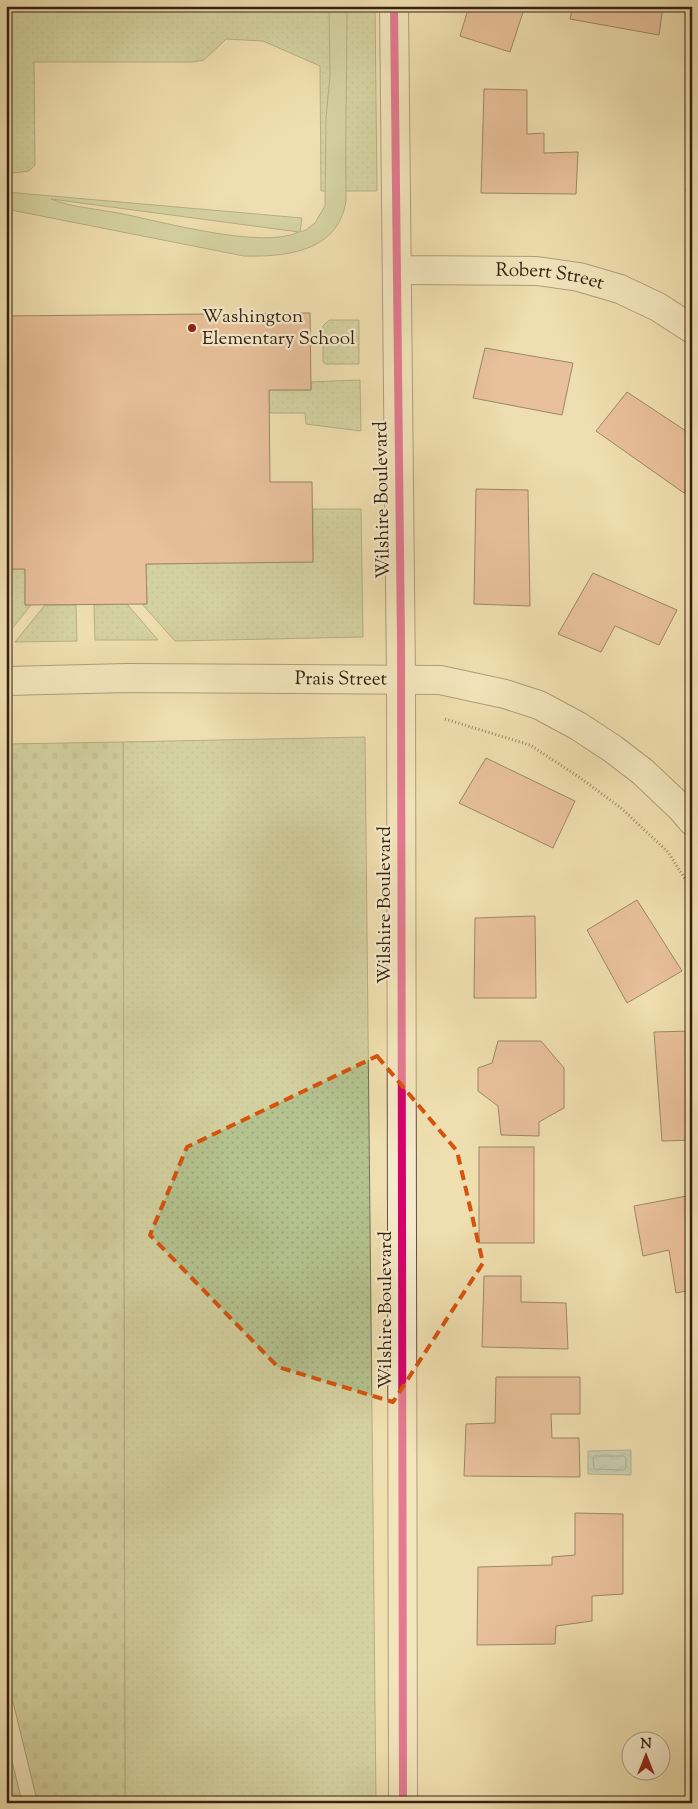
<svg xmlns="http://www.w3.org/2000/svg" width="698" height="1809" viewBox="0 0 698 1809" font-family="'Sorts Mill Goudy',serif">
<style>
.grass{fill:url(#grass-dots);stroke:#747250}
.cemetery{fill:url(#cemetery-stones);stroke:#747250}
.garden{fill:#b4c28f;stroke:#747250;fill-rule:evenodd}
.water{fill:url(#water-waves);stroke:#727d72}
.lines{fill:none;stroke-linecap:round;stroke-linejoin:round}
.shore{stroke:#686e62;stroke-width:1}
.building{fill:#df9c80;stroke:#342110}
.service-casing{stroke:#635038;stroke-width:16}
.minor-casing{stroke:#635038;stroke-width:30}
.tertiary-casing{stroke:#635038;stroke-width:30}
.path{stroke:#342110;stroke-width:3;stroke-dasharray:1 2.5;stroke-linecap:butt}
.service{stroke:#f5eacb;stroke-width:14}
.minor{stroke:#f5eacb;stroke-width:28}
.tertiary{stroke:#f5eacb;stroke-width:28}
.cycleway-casing{stroke:#f5eacb;stroke-width:11}
.cycleway{stroke:#d6006c;stroke-width:8}
.marked{fill:none;stroke:#d6530c;stroke-width:4;stroke-dasharray:10 6;stroke-linejoin:round}
.poi-dot{fill:#8f2418;stroke:#f5eacb;stroke-width:2}
.labels{text-anchor:middle;dominant-baseline:central;stroke-width:4.5;stroke-linejoin:round;paint-order:stroke}
.street-label{font-size:19px;fill:#342110;stroke:#f5eacb}
.poi-label{font-size:19px;fill:#342110;stroke:#f5eacb;text-anchor:start}
</style>
<defs>
<pattern id="grass-dots" width="8" height="8" patternUnits="userSpaceOnUse" patternTransform="scale(1.25)"><rect width="8" height="8" fill="#b4c28f"/><path d="M2 2h.1M6 6h.1" fill="none" stroke="#9ba67a" stroke-width="1.8" stroke-linecap="round"/></pattern>
<pattern id="cemetery-stones" width="16" height="16" patternUnits="userSpaceOnUse" patternTransform="scale(1.25)"><rect width="16" height="16" fill="#b4c28f"/><path d="M2 7V4a2 2 0 0 1 4 0v3zM10 15v-3a2 2 0 0 1 4 0v3z" fill="#9ba67a"/></pattern>
<pattern id="water-waves" width="16" height="10" patternUnits="userSpaceOnUse" patternTransform="scale(1.25)"><rect width="16" height="10" fill="#9cbbb3"/><path d="M0 5q4-4 8 0t8 0" fill="none" stroke="#87a099"/></pattern>
</defs>
<rect width="100%" height="100%" fill="#efdeaf"/>
<filter id="stains"><feTurbulence type="fractalNoise" baseFrequency=".004" numOctaves="4"/><feColorMatrix values="0 0 0 0 .2 0 0 0 0 .09 0 0 0 0 .02 0 0 0 .5 -.17"/></filter>
<radialGradient id="worn" r=".72"><stop offset=".6" stop-color="#630" stop-opacity="0"/><stop offset="1" stop-color="#630" stop-opacity=".3"/></radialGradient>
<!-- grass -->
<g class="grass">
<polygon points="6,6 375,6 377,191 321,191 320,66 263,41 226,39 204,60 192,62 34,62 35,165 29,171 6,174"/>
<polygon points="329,320 359,320 359,364 326,364 323,362 323,326"/>
<polygon points="360,380 361,431 306,424 305,413 270,413 269,390 311,390 311,382"/>
<polygon points="313,509 361,509 363,637 175,641 142,604 147,604 146,564 313,562"/>
<polygon points="6,569 25,569 25,605 31,605 6,636"/>
<polygon points="127,604 158,640 95,640 94,605"/>
<polygon points="45,605 76,605 77,641 15,642"/>
<polygon points="365,737 376,1803 125,1803 123,742"/>
</g>
<!-- cemetery -->
<polygon class="cemetery" points="123,742 125,1803 6,1803 6,744"/>
<!-- garden -->
<path class="garden" d="M329,6H347C347,71 345,136 346,201C338,252 286,257 244,256L6,209V192L302,218L300,232L306,230L315,223L325,206L326,118L330,76ZM51,199L299,232C262,250 160,221 118,213C97,209 71,207 51,199Z"/>
<!-- water -->
<polygon class="water" points="631,1450 631,1475 588,1474 588,1451"/>
<g class="lines">
<!-- shore -->
<polygon class="shore" points="595,1456 624,1456 626,1458 626,1468 623,1470 594,1469 593,1458"/>
</g>
<!-- building -->
<g class="building">
<polygon points="469,6 525,6 510,52 460,36"/>
<polygon points="573,6 663,6 659,35 570,19"/>
<polygon points="484,89 527,90 527,134 544,133 544,153 578,152 576,194 481,193"/>
<polygon points="692,181 692,194 685,190"/>
<polygon points="310,313 311,390 269,390 270,482 312,482 313,562 146,564 147,604 25,605 25,569 6,569 6,316"/>
<polygon points="485,348 573,363 562,415 473,398"/>
<polygon points="627,392 692,435 692,482 684,493 596,431"/>
<polygon points="476,489 528,490 530,606 474,604"/>
<polygon points="593,573 677,610 659,645 615,626 601,652 558,634"/>
<polygon points="486,758 575,801 553,848 459,803"/>
<polygon points="637,900 682,971 627,1003 587,930"/>
<polygon points="535,916 536,998 474,998 475,918"/>
<polygon points="692,1031 692,1140 662,1141 654,1032"/>
<polygon points="498,1041 541,1041 564,1068 564,1108 539,1122 539,1136 501,1135 498,1106 478,1091 478,1068 492,1063"/>
<rect x="479" y="1147" width="55" height="96"/>
<polygon points="692,1195 692,1290 676,1293 669,1250 643,1256 634,1206"/>
<polygon points="484,1276 521,1276 521,1302 566,1303 568,1349 482,1347"/>
<polygon points="496,1377 580,1377 580,1414 551,1414 552,1438 579,1438 580,1477 464,1476 466,1424 495,1423"/>
<polygon points="575,1513 623,1514 623,1594 592,1596 592,1621 556,1626 555,1644 477,1645 478,1567 552,1565 552,1557 575,1555"/>
</g>
<g class="lines">
<defs>
<polyline id="service" points="6,1705 30,1803"/>
<g id="minor">
<polyline points="394,6 401,679"/>
<path id="s1" d="M397,267L403,270L537,271L579,277L620,289L658,307L692,329"/>
<path id="s2" d="M6,681L127,678L440,680L505,694L539,705L578,726L613,749L643,772L681,808L692,821"/>
</g>
<polyline id="tertiary" points="401,679 403,1803"/>
</defs>
<!-- service casing -->
<use href="#service" class="service-casing"/>
<!-- minor casing -->
<use href="#minor" class="minor-casing"/>
<!-- tertiary casing -->
<use href="#tertiary" class="tertiary-casing"/>
<!-- path -->
<polyline class="path" points="445,719 530,745 579,777 621,808 668,852 692,890"/>
<!-- service -->
<use href="#service" class="service"/>
<!-- minor -->
<use href="#minor" class="minor"/>
<!-- tertiary -->
<use href="#tertiary" class="tertiary"/>
<defs>
<polyline id="cycleway" points="394,6 401,641 403,1803"/>
</defs>
<!-- cycleway casing -->
<use href="#cycleway" class="cycleway-casing"/>
<!-- cycleway -->
<use href="#cycleway" class="cycleway"/>
</g>
<!-- marked area -->
<path d="M0 0H698V1809H0ZM377,1056L457,1151L483,1263L393,1402L278,1367L150,1235L187,1147Z" fill="#efdeaf" fill-opacity=".55" fill-rule="evenodd"/>
<path class="marked" d="M377,1056L457,1151L483,1263L393,1402L278,1367L150,1235L187,1147Z"/>
<!-- markers -->
<circle class="poi-dot" cx="192" cy="328" r="5"/>
<g class="labels">
<!-- street labels -->
<g class="street-label">
<text stroke="none"><textPath href="#s1" startOffset="154">Robert Street</textPath></text>
<text transform="translate(383 500) rotate(-91)">Wilshire Boulevard</text>
<text stroke="none"><textPath href="#s2" startOffset="335">Prais Street</textPath></text>
<text transform="translate(385 905) rotate(-90)">Wilshire Boulevard</text>
<text transform="translate(386 1310) rotate(-90)">Wilshire Boulevard</text>
</g>
<!-- poi labels -->
<g class="poi-label">
<text x="202" y="317">Washington<tspan x="202" dy="22">Elementary School</tspan></text>
</g>
</g>
<!-- margin -->
<rect width="698" height="1809" fill="none" stroke="#efdeaf" stroke-width="25"/>
<rect x="8" y="8" width="683" height="1794" fill="none" stroke="#342110" stroke-width="2.5"/>
<rect x="12" y="12" width="673" height="1784" fill="none" stroke="#342110"/>
<!-- north arrow -->
<g transform="translate(646 1756)"><circle r="24" fill="#f5eacb" stroke="#a89a80"/>
<path d="M0-4L9 19L0 12L-9 19Z" fill="#8f2418"/>
<text y="-8" font-size="14" font-weight="bold" text-anchor="middle" fill="#342110">N</text>
</g>
<rect width="100%" height="100%" filter="url(#stains)"/>
<rect width="100%" height="100%" fill="url(#worn)"/>
</svg>
